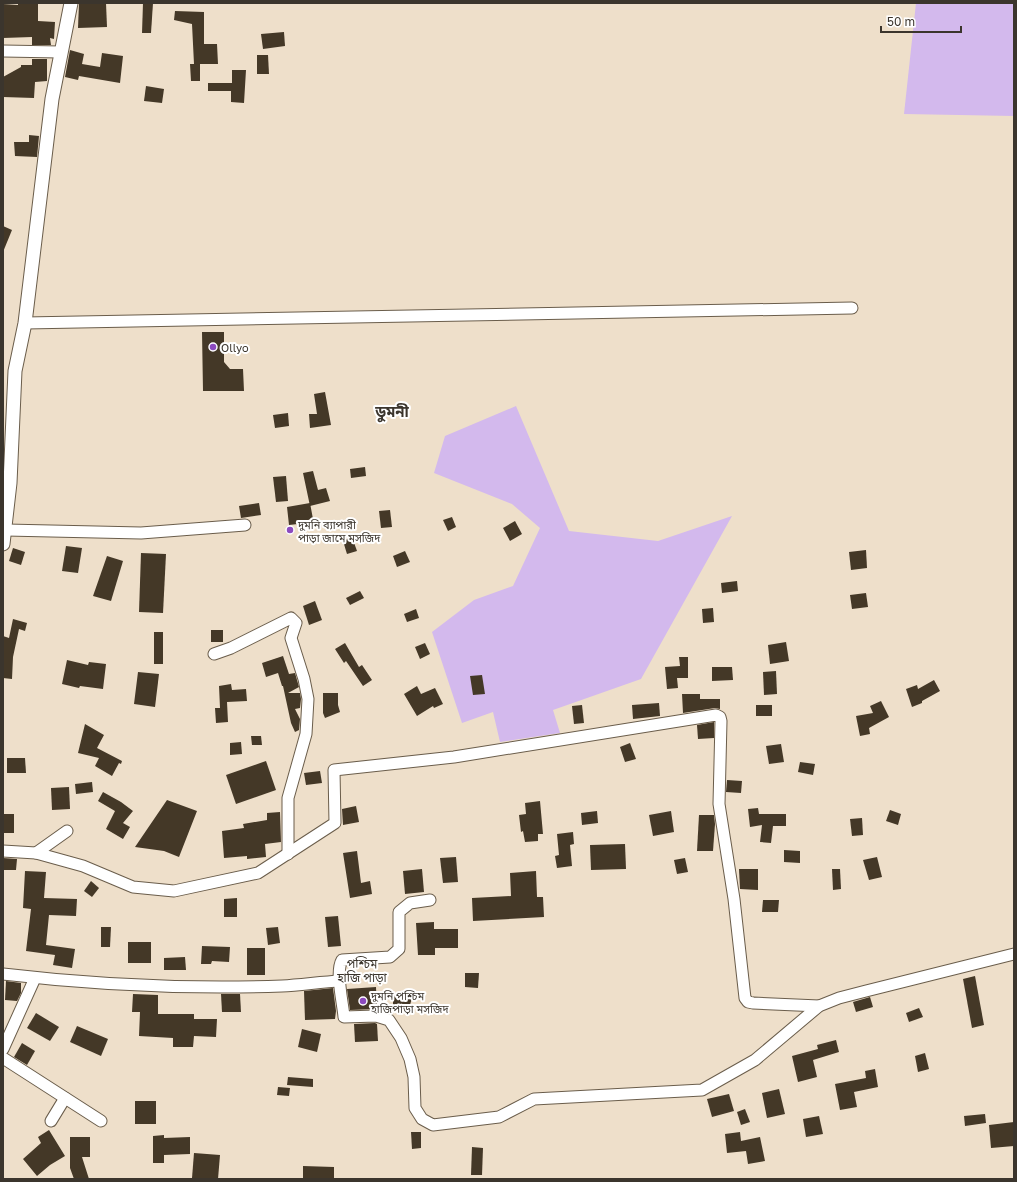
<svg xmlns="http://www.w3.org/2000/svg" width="1017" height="1182" viewBox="0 0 1017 1182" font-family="'Golos Text','Noto Sans Bengali',sans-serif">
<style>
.water{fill:#d3b9ed}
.building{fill:#443827}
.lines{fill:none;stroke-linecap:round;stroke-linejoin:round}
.minor-casing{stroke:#6a5d4b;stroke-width:13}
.tertiary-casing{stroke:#6a5d4b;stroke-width:15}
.minor{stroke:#fff;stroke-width:11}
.tertiary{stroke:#fff;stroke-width:13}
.poi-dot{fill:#8c4abf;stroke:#fff;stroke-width:1.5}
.labels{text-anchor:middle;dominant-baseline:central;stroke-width:4;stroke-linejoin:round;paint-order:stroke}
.poi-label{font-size:11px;fill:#3b352d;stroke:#fff;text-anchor:start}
.neighbourhood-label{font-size:12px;fill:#3b352d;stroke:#fff}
.district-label{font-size:15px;font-weight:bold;fill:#3b352d;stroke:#fff}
</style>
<rect width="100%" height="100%" fill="#eedfca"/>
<!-- water -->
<g class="water">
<polygon points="916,3 1014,3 1014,116 904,114"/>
<polygon points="516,406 569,531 658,541 732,516 641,679 553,710 560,733 500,742 493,712 462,723 432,632 474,600 513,586 540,528 512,504 434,473 445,436"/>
</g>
<!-- building -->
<g class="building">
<polygon points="18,3 38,3 38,21 55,22 54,39 50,38 51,45 32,45 32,37 3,38 3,4 18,5"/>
<polygon points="79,3 106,3 107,27 78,28"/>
<polygon points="143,3 153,3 151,33 142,33"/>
<polygon points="175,11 204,12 204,44 217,44 218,64 200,64 200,81 191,81 190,64 194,64 192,24 174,20"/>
<polygon points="284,32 285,46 263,49 261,34"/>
<polygon points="70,50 84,54 82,64 100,67 102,53 123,56 120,83 79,76 78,80 65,77"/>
<polygon points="257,55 268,55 269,74 257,74"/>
<polygon points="32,59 47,59 47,81 35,82 34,98 3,97 3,77 21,67 21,65 32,65"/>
<polygon points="232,70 246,70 244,103 231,102 231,91 208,91 208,83 232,83"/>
<polygon points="146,86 164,89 162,103 144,101"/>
<polygon points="29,135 39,136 37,157 15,156 14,142 29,142"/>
<polygon points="3,226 12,230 3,252"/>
<polygon points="202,332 224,332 224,362 230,369 243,369 244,391 203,391"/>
<polygon points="325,392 331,425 310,428 309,414 317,414 314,394"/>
<polygon points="288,413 289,426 275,428 273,415"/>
<polygon points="365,467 366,476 351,478 350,469"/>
<polygon points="313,471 318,490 326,488 330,501 310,506 303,473"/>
<polygon points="286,476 288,501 276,502 273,477"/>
<polygon points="259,503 261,515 241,518 239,506"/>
<polygon points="310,503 313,519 298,522 298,524 289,525 287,507"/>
<polygon points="390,510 392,527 381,528 379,511"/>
<polygon points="452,517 456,527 448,531 443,520"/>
<polygon points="515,521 522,534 510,541 503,528"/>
<polygon points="352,537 357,551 347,554 343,541"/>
<polygon points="66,546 82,548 78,573 62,571"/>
<polygon points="13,548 25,552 21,565 9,561"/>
<polygon points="866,550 867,568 851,570 849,552"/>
<polygon points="405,551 410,562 397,567 393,556"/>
<polygon points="141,553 166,554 163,613 139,612"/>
<polygon points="107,556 123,561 111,601 93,596"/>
<polygon points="737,581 738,591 722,593 721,583"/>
<polygon points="360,591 364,598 350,605 346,598"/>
<polygon points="866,593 868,607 852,609 850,595"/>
<polygon points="315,601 322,620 309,625 303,606"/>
<polygon points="713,608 714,622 703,623 702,609"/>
<polygon points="416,609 419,618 407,622 404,614"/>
<polygon points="13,619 27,623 25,631 19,629 13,657 12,679 3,678 3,636 9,638"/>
<rect x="211" y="630" width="12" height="12"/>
<rect x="154" y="632" width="9" height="32"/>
<polygon points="786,642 789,661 770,664 768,645"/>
<polygon points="345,643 359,667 362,665 372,680 363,686 346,661 344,663 335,649"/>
<polygon points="425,643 430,654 420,659 415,647"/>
<polygon points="283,656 289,674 295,673 299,687 288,693 300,693 301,699 300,708 295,709 300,719 299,730 295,732 291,723 283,686 282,686 278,673 266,677 262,663"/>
<polygon points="679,657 688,657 688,678 677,678 678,688 667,689 665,667 680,666"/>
<polygon points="67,660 88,665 89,662 106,664 103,689 80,686 79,688 62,684"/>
<polygon points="712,667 732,667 733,680 712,681"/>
<polygon points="776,671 777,694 764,695 763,672"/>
<polygon points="138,672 159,674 155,707 134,704"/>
<polygon points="482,675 485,694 473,695 470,676"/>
<polygon points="934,680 940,691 922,701 922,703 912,707 906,689 917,685 918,689"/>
<polygon points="231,684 232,690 246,689 247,701 227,702 228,722 216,723 215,708 220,708 219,686"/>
<polygon points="417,686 421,694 435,688 443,704 434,708 433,706 417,716 404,694"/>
<polygon points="323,693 338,693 338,705 340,712 325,718 323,713"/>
<polygon points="682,694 700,694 700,699 720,699 720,709 715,708 683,713"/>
<polygon points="881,701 889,717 869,728 870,734 860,736 856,716 873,713 870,706"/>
<polygon points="659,703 660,716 633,719 632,705"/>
<polygon points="582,705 584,723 574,724 572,706"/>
<rect x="756" y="705" width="16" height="11"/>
<polygon points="714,722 714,738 698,739 697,725"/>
<polygon points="85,724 104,735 97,748 122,761 121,764 119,763 112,776 95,766 99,758 78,753"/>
<polygon points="251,736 261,736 262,745 252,745"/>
<polygon points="241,742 242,754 230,755 230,743"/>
<polygon points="630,743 636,759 625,762 620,747"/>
<polygon points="781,744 784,762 769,764 766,746"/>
<polygon points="7,758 25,758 26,773 7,773"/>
<polygon points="266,761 276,790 236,804 226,775"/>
<polygon points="800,762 815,764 813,775 798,772"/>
<polygon points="320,771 322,783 306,785 304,773"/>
<polygon points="727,780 742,781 741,793 726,792"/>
<polygon points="92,782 93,792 76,794 75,784"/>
<polygon points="69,787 70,809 52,810 51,788"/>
<polygon points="103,792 121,802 133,811 123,823 130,827 123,839 106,829 115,811 98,801"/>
<polygon points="167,800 197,811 179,857 164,851 135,847"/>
<polygon points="540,801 543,834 538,834 538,841 525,842 523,831 521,832 519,815 526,814 525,803"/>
<polygon points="356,806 359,822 343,825 342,809"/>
<polygon points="758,808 759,814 786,814 786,826 773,826 771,843 760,842 762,825 750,827 748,809"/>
<polygon points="890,810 901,814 898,825 886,821"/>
<polygon points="597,811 598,823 582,825 581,813"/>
<polygon points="671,811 674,832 653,836 649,815"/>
<polygon points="280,812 281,842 265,844 266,857 247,859 247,856 224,858 222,831 244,828 243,824 267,820 267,813"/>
<rect x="3" y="814" width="11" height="19"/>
<polygon points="699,815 714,815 715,824 713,851 697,851"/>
<polygon points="862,818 863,835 852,836 850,819"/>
<polygon points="573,832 574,844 570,845 572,866 557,868 555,856 559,855 557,834"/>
<polygon points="625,844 626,869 591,870 590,845"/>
<polygon points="784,850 800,851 800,863 784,862"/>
<polygon points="357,851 361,883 370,881 372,894 350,898 343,853"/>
<polygon points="456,857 458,882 443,883 440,858"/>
<polygon points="877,857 882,877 869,880 863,860"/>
<polygon points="3,858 17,859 16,870 3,870"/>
<polygon points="685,858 688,872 677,874 674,860"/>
<polygon points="422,869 424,892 405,894 403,871"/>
<polygon points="739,869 758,869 758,890 740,889"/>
<polygon points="832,869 840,869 841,889 833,890"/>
<polygon points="25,871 46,872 44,898 77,899 76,916 49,915 46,945 75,949 72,968 53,965 55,955 26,951 31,909 23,908"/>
<polygon points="536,871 537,897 543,897 544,917 473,921 472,898 511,896 510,873"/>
<polygon points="91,881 99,888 92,897 84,891"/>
<polygon points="237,898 237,917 224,917 224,899"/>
<polygon points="763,900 779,900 778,912 762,912"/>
<polygon points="338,916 341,946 328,947 325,917"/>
<polygon points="434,922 434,929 458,929 458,948 435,948 435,955 418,955 416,923"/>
<polygon points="101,927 111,927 110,947 101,947"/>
<polygon points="278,927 280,943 268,945 266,928"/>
<rect x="128" y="942" width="23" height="21"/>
<polygon points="202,946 230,947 229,962 212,961 211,964 201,964"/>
<rect x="247" y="948" width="18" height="27"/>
<polygon points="185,957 186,970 164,970 164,958"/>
<polygon points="465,973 479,973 478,988 465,987"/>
<polygon points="975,976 984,1025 972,1028 963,979"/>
<polygon points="6,981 21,983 21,993 17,1001 5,1000"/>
<polygon points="376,987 377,1009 350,1010 347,989"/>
<polygon points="333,988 336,1011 335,1019 305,1020 304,991"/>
<polygon points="133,994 158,995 158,1014 194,1014 194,1019 217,1019 216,1037 194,1036 193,1047 173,1047 173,1038 139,1036 140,1012 132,1012"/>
<polygon points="221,994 240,994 241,1012 222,1012"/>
<polygon points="393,994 413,995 409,1008 393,1007"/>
<polygon points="870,997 873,1007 856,1012 853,1002"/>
<polygon points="919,1008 923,1017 909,1022 906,1013"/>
<polygon points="36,1013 59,1027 50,1041 27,1028"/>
<polygon points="375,1023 377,1024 378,1041 355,1042 354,1024"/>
<polygon points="77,1026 108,1039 101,1056 70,1042"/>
<polygon points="302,1029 321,1034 317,1052 298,1047"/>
<polygon points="836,1040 839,1052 813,1060 817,1077 798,1082 792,1056 818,1049 817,1045"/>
<polygon points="22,1043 35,1051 27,1065 14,1057"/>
<polygon points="925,1053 929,1069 918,1072 915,1056"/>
<polygon points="875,1069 878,1087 854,1092 857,1107 840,1110 835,1084 866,1078 865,1071"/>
<polygon points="288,1077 313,1079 313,1087 287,1085"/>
<polygon points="278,1087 290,1088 289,1096 277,1095"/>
<polygon points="779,1089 785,1114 767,1118 762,1093"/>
<polygon points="729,1094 734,1111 712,1117 707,1099"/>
<rect x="135" y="1101" width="21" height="23"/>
<polygon points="745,1109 750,1122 741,1125 737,1112"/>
<polygon points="985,1114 986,1123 965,1126 964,1116"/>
<polygon points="819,1116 823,1134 806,1137 803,1119"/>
<polygon points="1014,1122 1014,1146 991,1148 989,1125"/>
<polygon points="49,1130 65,1156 50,1165 37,1176 23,1159 41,1143 38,1137"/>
<polygon points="411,1132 421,1132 421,1148 412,1149"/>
<polygon points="740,1132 741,1141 760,1137 765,1161 748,1164 746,1151 727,1153 725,1134"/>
<polygon points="164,1135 164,1138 190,1137 190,1154 164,1155 164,1163 153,1163 153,1136"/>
<polygon points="70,1137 90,1137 90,1157 82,1157 89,1179 74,1179 70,1168"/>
<polygon points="472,1147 483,1148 482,1175 471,1175"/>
<polygon points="194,1153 220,1155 218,1179 192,1178"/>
<polygon points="303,1166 334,1167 334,1179 303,1179"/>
</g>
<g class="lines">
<defs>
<g id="minor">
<polyline points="3,51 60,52"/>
<polyline points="25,323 852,308"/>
<polyline points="6,530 141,533 245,525"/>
<polyline points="214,654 231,648 291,618 296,623 291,638 304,679 308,699 306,734 288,798 288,854"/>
<polyline points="3,851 36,853 83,866 133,887 174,891 258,873 335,823 334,770 454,757 716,715 720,717 721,721 719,804 734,899 745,998 748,1002 753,1003 819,1006"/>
<polyline points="36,853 67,831"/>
<path d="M430,900L410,903L399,912V949L390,957L342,960C335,972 343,1003 344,1017L376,1016L389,1020L401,1038L410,1059L414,1077L415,1108L422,1119L433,1125L499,1117L534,1099L702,1090L755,1060L819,1006L839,998L866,991L1014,954"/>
<path d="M3,974C95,985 190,989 282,986C301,985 321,982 340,981"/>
<polyline points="3,1049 35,978"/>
<polyline points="3,1058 101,1121"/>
<polyline points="51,1121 65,1098"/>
</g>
<polyline id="tertiary" points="3,544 10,483 15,371 25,323 52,99 71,3"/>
</defs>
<!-- minor casing -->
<use href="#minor" class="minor-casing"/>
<!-- tertiary casing -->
<use href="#tertiary" class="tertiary-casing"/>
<!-- minor -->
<use href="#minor" class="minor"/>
<!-- tertiary -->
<use href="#tertiary" class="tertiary"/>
</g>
<!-- markers -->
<g class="poi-dot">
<circle cx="213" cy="347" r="4"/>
<circle cx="290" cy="530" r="4"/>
<circle cx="363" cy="1001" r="4"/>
</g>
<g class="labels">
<!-- poi labels -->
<g class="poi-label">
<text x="221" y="347">Ollyo</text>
<text x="298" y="524">দুমনি ব্যাপারী<tspan x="298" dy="13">পাড়া জামে মসজিদ</tspan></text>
<text x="371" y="995">দুমনি পশ্চিম<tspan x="371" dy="13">হাজিপাড়া মসজিদ</tspan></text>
</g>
<!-- neighbourhood labels -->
<g class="neighbourhood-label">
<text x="362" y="963">পশ্চিম<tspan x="362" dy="14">হাজি পাড়া</tspan></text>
</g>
<!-- district labels -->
<g class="district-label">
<text x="392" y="411">ডুমনী</text>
</g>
</g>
<!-- border -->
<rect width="1017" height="1182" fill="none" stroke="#3b352d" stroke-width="8"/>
<!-- scale -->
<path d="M881 26v6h80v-6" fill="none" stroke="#3b352d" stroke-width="2"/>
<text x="887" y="26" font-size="12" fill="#3b352d" stroke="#ffffff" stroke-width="3" paint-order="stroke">50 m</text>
</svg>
